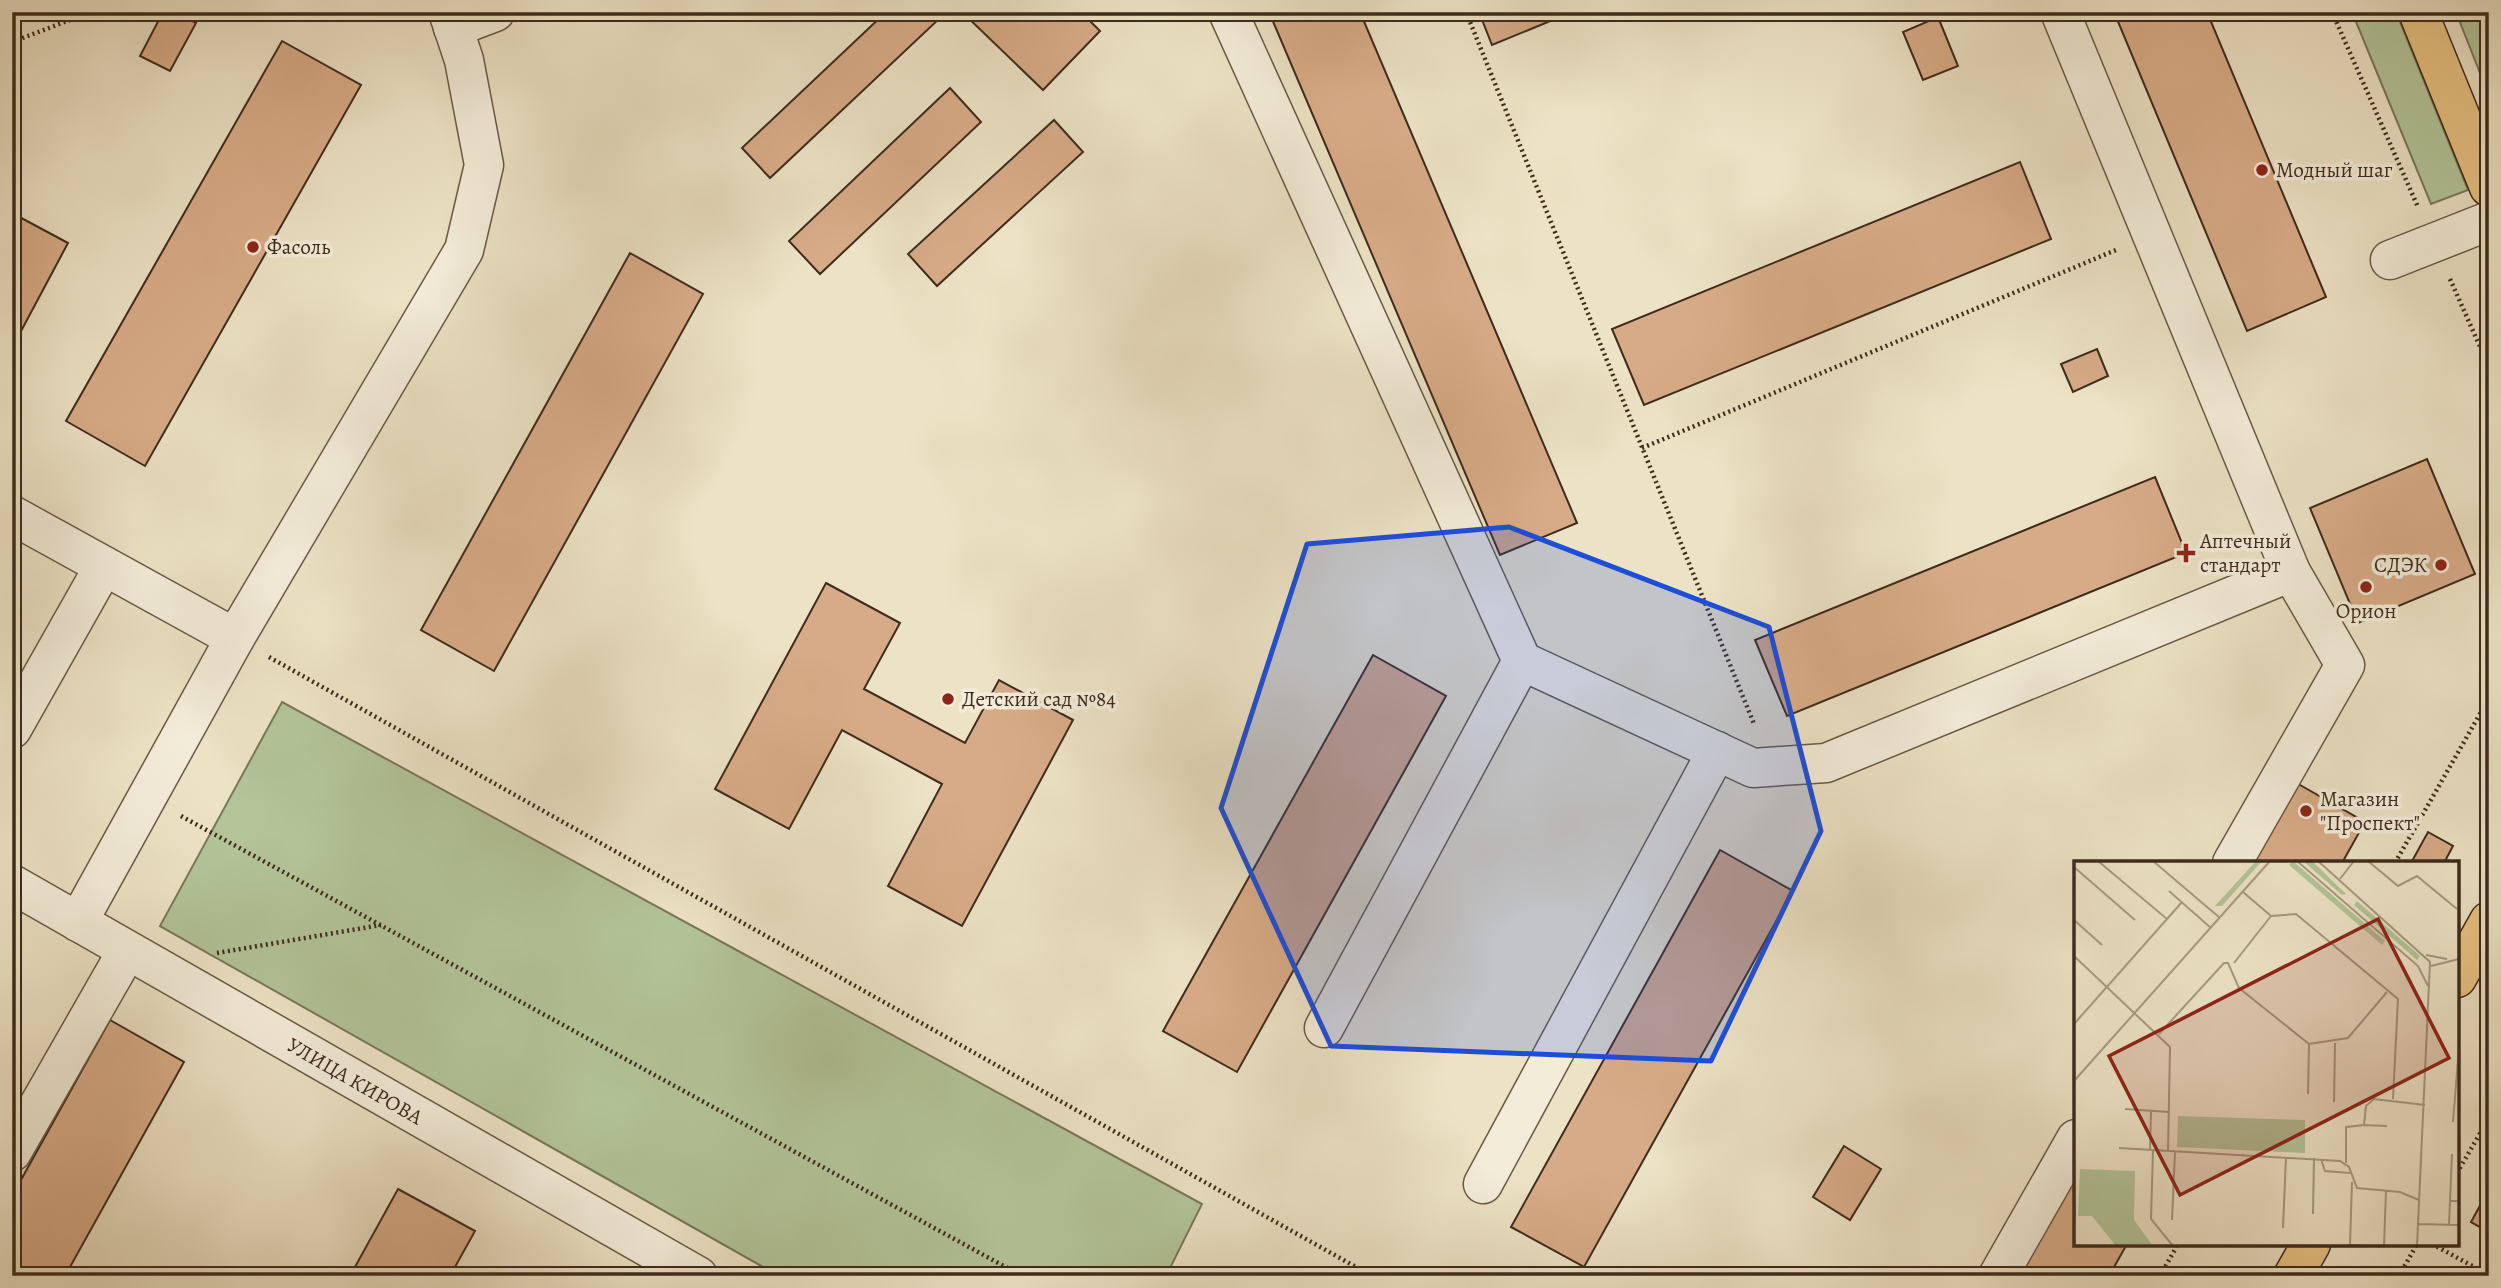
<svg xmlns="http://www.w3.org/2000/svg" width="2501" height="1288" viewBox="0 0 2501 1288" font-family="Alegreya,serif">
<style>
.green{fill:#b2c498;stroke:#78785a;stroke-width:2}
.building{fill:#d7ab87;stroke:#3e2b1c;stroke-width:2}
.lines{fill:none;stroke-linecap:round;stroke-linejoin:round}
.minor-casing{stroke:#6a5946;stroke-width:41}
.major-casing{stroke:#3e2b1c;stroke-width:41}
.path{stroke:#3e2b1c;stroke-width:4.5;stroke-dasharray:2 3.5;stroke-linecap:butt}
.minor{stroke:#f3ecd9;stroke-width:38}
.major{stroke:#e6c182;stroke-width:38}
.marked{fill:#1d4ed8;fill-opacity:0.2;stroke:#1d4ed8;stroke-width:5;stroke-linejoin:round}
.poi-dot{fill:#8f2418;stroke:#f3ecd9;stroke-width:2.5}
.labels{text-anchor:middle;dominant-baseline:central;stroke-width:7;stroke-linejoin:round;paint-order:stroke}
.poi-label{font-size:21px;fill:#3e2b1c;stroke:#f3ecd9;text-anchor:start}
.street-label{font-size:21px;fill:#3e2b1c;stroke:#f3ecd9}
.inset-road{fill:none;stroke:#a69981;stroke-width:2}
.view{fill:#8f2418;fill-opacity:0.15;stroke:#8f2418;stroke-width:3.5}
.inset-edge{fill:none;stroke:#3e2b1c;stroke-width:3.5}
</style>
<rect width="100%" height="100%" fill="#ece2c5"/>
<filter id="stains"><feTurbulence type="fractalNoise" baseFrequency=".00286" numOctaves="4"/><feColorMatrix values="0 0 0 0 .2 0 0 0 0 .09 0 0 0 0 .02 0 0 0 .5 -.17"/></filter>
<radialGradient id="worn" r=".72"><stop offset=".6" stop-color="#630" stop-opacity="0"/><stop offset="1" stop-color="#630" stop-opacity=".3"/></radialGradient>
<!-- green -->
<g class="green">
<polygon points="2352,12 2396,12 2468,190 2431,204"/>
<polygon points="2456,12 2489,12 2489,96"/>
<polygon points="282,702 1202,1204 1166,1276 779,1276 160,926"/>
</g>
<!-- building -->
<g class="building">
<polygon points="163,12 176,12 196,23 170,71 140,56"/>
<polygon points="886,12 935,12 940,18 770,178 742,148"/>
<polygon points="962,12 1081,12 1100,31 1043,90"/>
<polygon points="1269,12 1360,12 1577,523 1500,555"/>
<polygon points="1479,12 1572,12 1492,45"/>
<polygon points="2114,12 2207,12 2326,297 2247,331"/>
<polygon points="1938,17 1958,66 1923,80 1903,32"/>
<polygon points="282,41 361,85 145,466 66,421"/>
<polygon points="950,88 981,122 820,274 789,241"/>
<polygon points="1054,120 1083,152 937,286 908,254"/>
<polygon points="2020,162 2051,239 1644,405 1612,329"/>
<polygon points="12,213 68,243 12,348"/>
<polygon points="630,253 703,294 494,671 421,630"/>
<polygon points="2097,349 2108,376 2073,392 2061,364"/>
<polygon points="2427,459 2475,574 2358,623 2310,508"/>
<polygon points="2155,477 2186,553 1787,716 1755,640"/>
<polygon points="826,583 900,623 864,689 965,743 999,680 1073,720 962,926 888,886 942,784 842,730 789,829 715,789"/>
<polygon points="1373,655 1446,696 1237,1072 1163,1031"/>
<polygon points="2293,781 2365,822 2342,863 2247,863"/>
<polygon points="2428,832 2453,846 2444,863 2411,863"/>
<polygon points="1720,850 1793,891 1584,1267 1511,1227"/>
<polygon points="110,1020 184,1062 65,1276 12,1276 12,1196"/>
<polygon points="1844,1146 1881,1169 1850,1220 1813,1197"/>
<polygon points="2076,1167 2076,1244 2127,1244 2109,1276 2014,1276"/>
<polygon points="398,1189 475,1231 450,1276 350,1276"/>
<polygon points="2489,1189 2489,1232 2471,1222"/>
</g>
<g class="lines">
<defs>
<g id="minor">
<polyline points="1228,12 1522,661 1753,768 1826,763 2291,572"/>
<polyline points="2060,12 2291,572 2345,665 2232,863"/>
<polyline points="453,28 495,12"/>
<polyline points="2390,260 2489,221"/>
<polyline points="12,515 235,638"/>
<polyline points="12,729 104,566"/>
<polyline points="12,884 698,1276"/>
<polyline points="78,922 235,638 464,250 484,165 464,60 448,12"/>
<polyline points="1324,1028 1522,661"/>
<polyline points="12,1152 127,951"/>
<polyline points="1483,1184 1717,751"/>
<polyline points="1998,1276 2076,1139"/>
</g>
<g id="major">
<polyline points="2418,12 2489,187"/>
<polyline points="2457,978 2489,921"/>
<polyline points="2293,1276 2311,1244"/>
</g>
</defs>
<!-- minor casing -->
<use href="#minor" class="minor-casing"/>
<!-- major casing -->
<use href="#major" class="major-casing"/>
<!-- path -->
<g class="path">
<polyline points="1466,12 1754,724"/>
<polyline points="2332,12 2418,207"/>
<polyline points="12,42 91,12"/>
<polyline points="2450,279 2489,367"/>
<polyline points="1642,448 2116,250"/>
<polyline points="269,657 1372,1276"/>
<polyline points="181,816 1022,1276"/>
<polyline points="2395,863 2489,698"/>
<polyline points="217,953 381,925"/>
<polyline points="2457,1173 2489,1118"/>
<polyline points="2432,1244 2489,1275"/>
<polyline points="2160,1276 2178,1244"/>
<polyline points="2399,1276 2417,1244"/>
</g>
<!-- minor -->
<use href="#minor" class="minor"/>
<!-- major -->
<use href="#major" class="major"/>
</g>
<!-- marked area -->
<path class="marked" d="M1509,527L1769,627L1821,831L1711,1061L1331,1046L1221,808L1307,544Z"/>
<!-- markers -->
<g class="poi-dot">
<circle cx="2262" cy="170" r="7"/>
<circle cx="253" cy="247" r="7"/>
<path d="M2182.5 542.5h7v7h7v7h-7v7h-7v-7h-7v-7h7z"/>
<circle cx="2441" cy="565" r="7"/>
<circle cx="2366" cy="587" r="7"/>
<circle cx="948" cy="699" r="7"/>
<circle cx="2306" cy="811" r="7"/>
</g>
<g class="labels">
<!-- poi labels -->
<g class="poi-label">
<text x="2276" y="170">Модный шаг</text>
<text x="267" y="247">Фасоль</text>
<text x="2200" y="541">Аптечный<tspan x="2200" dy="24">стандарт</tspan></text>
<text x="2427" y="565" text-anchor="end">СДЭК</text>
<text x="2366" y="611" text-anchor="middle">Орион</text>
<text x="962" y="699">Детский сад №84</text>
<text x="2320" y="799">Магазин<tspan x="2320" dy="24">"Проспект"</tspan></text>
</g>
<!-- street labels -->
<g class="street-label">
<text transform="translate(355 1081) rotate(30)">УЛИЦА КИРОВА</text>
</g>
</g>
<!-- overview -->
<g transform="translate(2074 861)">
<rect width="385" height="385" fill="#ece2c5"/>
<path d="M182,0L187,1L148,45H141ZM219,0L311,80L308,84L215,4ZM229,0H238L272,33L268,34ZM283,40L346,95L343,99L280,44ZM104,255L231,259V292L103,286ZM6,308L61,310L60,359L79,385H42L18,355H4Z" fill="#b2c498"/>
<path class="inset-road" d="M79,0L146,57M223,0L344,105L354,125M244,0L356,101L343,385M294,0L324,25L343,15L383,48M0,6L61,59M266,18L280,0M95,30L137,67M169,31L197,55L222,53L324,138L319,238M93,58L108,41M0,59L28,84M352,94L373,98M0,95L96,186L94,290M160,102L197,55M357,105L385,98M0,163L93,58L24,0M85,173L150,102H154L165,127L235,183L274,177L313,131M0,220L196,0M234,233L235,183M260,241L261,182M51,248L95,251M379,261L385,186M290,264L313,265M0,284L1,362M45,287L266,300L275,306L283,327L326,331L345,339M76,289L77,250M79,289L77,358L99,385M247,298L251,310L276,312M272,302V266L290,264L292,245L300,238L351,244M278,321L276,384L291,385M376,340L378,293M239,353L240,297M98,359L101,291M344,363L385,364M375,364L376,340H385M209,367L212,296M310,385L312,330"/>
<path class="view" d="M304,58L375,197L106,334L35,195Z"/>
<rect width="385" height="385" class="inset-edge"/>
</g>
<!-- margin -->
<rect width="2501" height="1288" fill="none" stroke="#ece2c5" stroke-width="42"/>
<rect x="14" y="14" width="2473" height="1260" fill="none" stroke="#3e2b1c" stroke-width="3.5"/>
<rect x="21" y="21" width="2459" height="1246" fill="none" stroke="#3e2b1c" stroke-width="2"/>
<rect width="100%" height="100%" filter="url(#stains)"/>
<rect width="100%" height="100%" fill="url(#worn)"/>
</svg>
